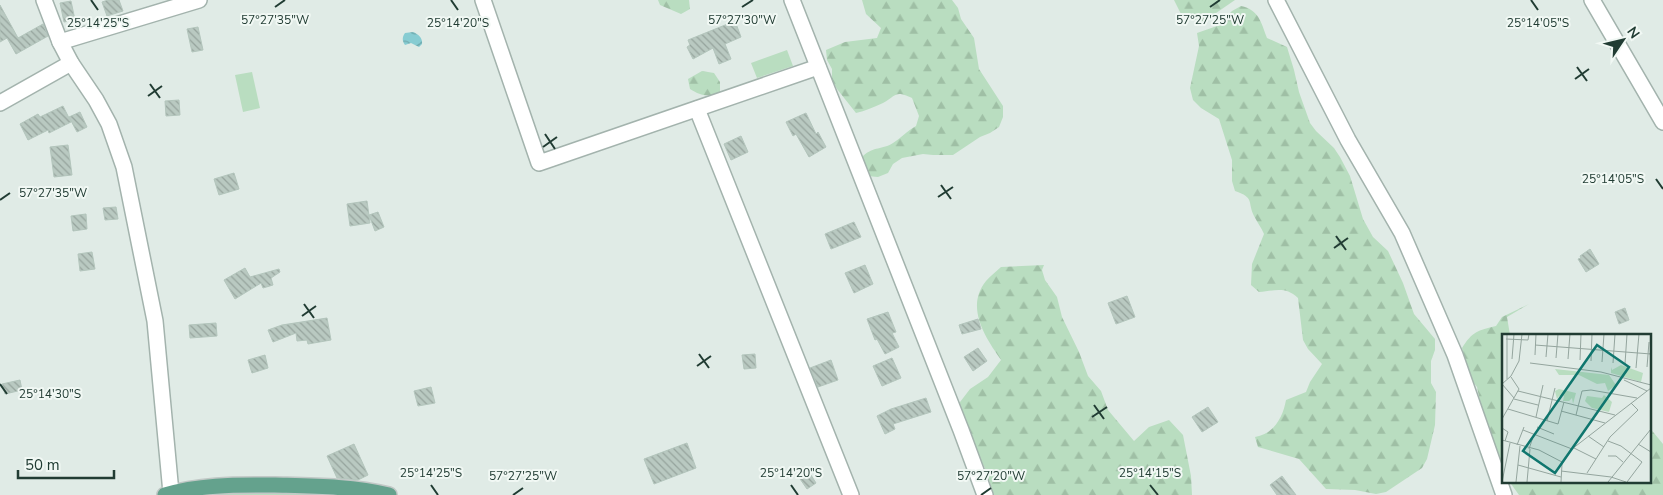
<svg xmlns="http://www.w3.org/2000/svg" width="1663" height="495" viewBox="0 0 1663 495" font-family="'Nunito Sans',sans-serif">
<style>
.green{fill:#b9ddc0}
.forest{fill:url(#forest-firs)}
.water{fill:url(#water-waves)}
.building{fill:url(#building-back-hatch);stroke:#b3c5bc}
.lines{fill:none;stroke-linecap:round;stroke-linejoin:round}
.minor-casing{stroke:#a3b3ad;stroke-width:18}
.major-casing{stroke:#c1c8c6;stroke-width:18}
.minor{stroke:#fff;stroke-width:15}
.major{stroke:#64a28d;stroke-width:15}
.ticks{fill:none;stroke:#213c33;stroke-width:2}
.inset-road{fill:none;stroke:#94a59e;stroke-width:1}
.view{fill:#0f766e;fill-opacity:0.15;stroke:#0f766e;stroke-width:2.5}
.inset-edge{fill:none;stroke:#213c33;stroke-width:2.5}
.ticks-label{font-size:12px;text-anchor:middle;fill:#213c33;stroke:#f1f8f4;stroke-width:4;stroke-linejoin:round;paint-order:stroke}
</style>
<defs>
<pattern id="forest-firs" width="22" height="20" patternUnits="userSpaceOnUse" patternTransform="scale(1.25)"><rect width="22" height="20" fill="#b9ddc0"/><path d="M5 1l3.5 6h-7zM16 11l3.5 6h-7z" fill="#9fbfa5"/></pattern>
<pattern id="water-waves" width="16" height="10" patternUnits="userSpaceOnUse" patternTransform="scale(1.25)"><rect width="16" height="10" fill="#87ccd2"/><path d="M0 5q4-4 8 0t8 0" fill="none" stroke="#6ea7ab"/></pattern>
<pattern id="building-back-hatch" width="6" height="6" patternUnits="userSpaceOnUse" patternTransform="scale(1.25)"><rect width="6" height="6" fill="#b9c9c1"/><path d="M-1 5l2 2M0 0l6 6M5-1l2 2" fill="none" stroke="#96a49d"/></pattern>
</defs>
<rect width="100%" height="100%" fill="#e0ebe6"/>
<!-- green -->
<g class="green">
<polygon points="787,50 793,66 757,78 751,63"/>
<polygon points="252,72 260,108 243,112 235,75"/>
<polygon points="273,492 344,495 199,495 215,493"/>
</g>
<!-- forest -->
<g class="forest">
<polygon points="658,0 689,0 690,9 681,14 660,5"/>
<path d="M862,0H952L958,8L961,19L974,38L979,69L1003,106V117L999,127L990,133L980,137L953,155H933L923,154L902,158L893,164L888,173L878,177L867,176L863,167V156C874,146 882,150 893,143C901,138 907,131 916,126L919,116L912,98C895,90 897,95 883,103C874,107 865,111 856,113L837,89L832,80V69L827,60L826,50L845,42L877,38L881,28L866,14Z"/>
<polygon points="1174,0 1235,0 1203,22 1182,16"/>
<path d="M1241,6C1259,10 1261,22 1267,38L1287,47L1294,70L1299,92L1310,123L1316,131L1334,148L1340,157L1350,176L1363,219L1373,237L1388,251L1403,283L1414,314L1435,339V350L1431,361V383L1436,392L1435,425L1427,459L1422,468L1386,492L1376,494L1355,490L1326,489L1299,459L1258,447L1255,437C1274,434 1283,417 1286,400L1306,392L1310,382L1322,364L1308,349L1303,340L1298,298C1285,286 1275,291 1259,292L1251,285L1252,264L1264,234C1261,227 1257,222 1254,216C1247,201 1255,198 1235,191L1232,181V160L1219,119L1201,108L1193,100L1190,88L1199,46L1197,33L1217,26L1232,11Z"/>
<path d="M702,71L714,73L720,82V93C708,97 701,96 690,89L688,79Z"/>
<path d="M1044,265L1042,270L1045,280L1057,297L1062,317L1079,352L1088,376L1101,391L1108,410L1134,441L1149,427L1169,420L1183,435L1191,476L1192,495H994L985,468L975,449L969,428L957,406L970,389L988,377L1001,360C985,337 965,307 986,281C990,276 996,272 1001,267Z"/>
<path d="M1529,304L1507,317L1510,335H1503V473L1484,421L1477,387L1470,378L1462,348C1472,332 1478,330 1496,326L1502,317Z"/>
<polygon points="1649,427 1663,444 1663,495 1519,495 1509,481 1649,481"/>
</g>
<!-- water -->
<path class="water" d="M413,32C418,34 423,38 422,44L419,47L411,43L405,45C402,41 402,37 405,33Z"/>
<!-- building -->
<g class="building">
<polygon points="108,0 119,0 123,11 107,16 102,2"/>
<polygon points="71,1 75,20 64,22 60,3"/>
<polygon points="0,5 18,38 43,24 48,36 16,54 7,38 0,42"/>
<polygon points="735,21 741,37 725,44 731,59 719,64 713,48 693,59 687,47 690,45 688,40"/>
<polygon points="198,27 203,50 192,52 187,29"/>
<polygon points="179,100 180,115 166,116 165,101"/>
<polygon points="63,106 71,122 49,133 48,130 28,140 20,124 38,114 40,117"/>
<polygon points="80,112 87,127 77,132 69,117"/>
<polygon points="806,113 816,134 818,132 826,147 809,157 796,134 793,136 786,122"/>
<polygon points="741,136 748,152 731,160 724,144"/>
<polygon points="68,145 72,175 54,177 50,147"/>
<polygon points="234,173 239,189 219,195 214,179"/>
<polygon points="367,201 370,223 350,226 347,204"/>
<polygon points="116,207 118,219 105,220 103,208"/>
<polygon points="378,212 384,227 375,231 369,215"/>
<polygon points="86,214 87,229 73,231 71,216"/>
<polygon points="854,222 861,237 831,249 825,234"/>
<polygon points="1590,249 1599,264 1586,272 1578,259 1581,258 1580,256"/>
<polygon points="92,252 95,269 80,271 78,254"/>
<polygon points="865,265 873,284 854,293 845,273"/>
<polygon points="245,268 250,277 279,269 280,272 271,278 273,285 263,288 261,283 235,299 224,280"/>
<polygon points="1127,296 1135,317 1116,324 1108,303"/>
<polygon points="1625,308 1629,320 1619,324 1615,312"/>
<polygon points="888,312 896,332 892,333 899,347 885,354 877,339 875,340 867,319"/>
<polygon points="327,318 331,340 308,344 307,340 297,341 296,333 273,342 268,330 282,325"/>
<polygon points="978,319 981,329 962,334 959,325"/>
<polygon points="216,323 217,336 190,338 189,325"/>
<polygon points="978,348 987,361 973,371 964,357"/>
<polygon points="755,354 756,368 744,369 742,355"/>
<polygon points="265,355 268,368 252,373 248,360"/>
<polygon points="892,358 901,378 882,386 873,366"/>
<polygon points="831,360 838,380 818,387 810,368"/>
<polygon points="20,380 22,390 5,394 2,384"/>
<polygon points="431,387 435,403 418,406 414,391"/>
<polygon points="926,398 931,412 893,424 895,429 885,434 877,416 891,409"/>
<polygon points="1208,407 1218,422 1202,432 1192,417"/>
<polygon points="687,443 696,468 654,484 644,459"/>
<polygon points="354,444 368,475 358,480 337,478 327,456"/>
<polygon points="807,469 816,483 807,489 798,476"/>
<polygon points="1282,476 1296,495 1277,495 1270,485"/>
</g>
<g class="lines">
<defs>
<g id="minor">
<polyline points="44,0 60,42 71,63 96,100 109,124 124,167 155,321 171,493"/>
<polyline points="483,0 539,163 818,67"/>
<polyline points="792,0 961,430 985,495"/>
<polyline points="1276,0 1348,140 1402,233 1455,355 1504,495"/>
<polyline points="1592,0 1663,122"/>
<polyline points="60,42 199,0"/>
<polyline points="0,103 71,63"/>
<polyline points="697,109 851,495"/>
</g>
<path id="major" d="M165,495C201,484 239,485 275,485C313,486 352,486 389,495"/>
</defs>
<!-- minor casing -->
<use href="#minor" class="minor-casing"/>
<!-- major casing -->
<use href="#major" class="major-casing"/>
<!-- minor -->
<use href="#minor" class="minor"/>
<!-- major -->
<use href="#major" class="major"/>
</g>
<!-- ticks -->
<path class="ticks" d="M91,0L98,10M451,0L458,10M1531,0L1538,10M275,7L285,0M742,7L753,0M1210,7L1220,0M1577,67L1587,81M1575,79L1589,69M150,84L160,98M148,96L162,86M545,134L555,149M543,147L557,137M1656,179L1663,189M941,185L951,199M938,197L953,187M0,200L10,193M1336,236L1346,250M1334,248L1348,238M304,304L314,318M302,316L316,306M699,354L709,368M697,366L711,356M0,384L7,394M1094,405L1104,419M1092,417L1107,407M431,485L438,495M791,485L798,495M1150,485L1158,495M513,495L523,488M981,495L991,488"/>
<!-- overview -->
<g transform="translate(1502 334)">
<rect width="149" height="149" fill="#e0ebe6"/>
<path d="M119,31L141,39L139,48L109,39V33L110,36ZM53,35L107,41L114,51L106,57L103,49L95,50L77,41H57ZM57,55L74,59L71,70L70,64L67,67H61L62,62H57L55,65L53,57ZM102,61L110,68L107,78L90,74L83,67L85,62L100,64Z" fill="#b9ddc0"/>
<path class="inset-road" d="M5,0V45M4,5L26,6L27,0M33,11L149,20M33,21L34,0M44,23L46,0M54,24L56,0M10,25L12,0M66,25L68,0M78,26L79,0M89,27L90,0M100,28L102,0M28,29L99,38L149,51M111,29L113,0M123,30L125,0M145,33L147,8M134,34L137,0M122,46L145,57M0,50L9,42L17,27L20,0M0,50L12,64M16,57L113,81M12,65L36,71M6,75L56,90L62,68M59,77L103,89M74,81L80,57L89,56L135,64M34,83L41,51M0,85L17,55L9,43M45,87L53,54M35,93L52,100M0,94L6,98L3,107M21,96L70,115M86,102L102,113M0,106L37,116L60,128M106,107L119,112L140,128L125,148M136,110L149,118M15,111L22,93M72,114L94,125M27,115L32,100M106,122H114L121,128M16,131L59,143M59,137L109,143L124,148M85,139L108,103L136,76L129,69M0,148L8,109M14,148L18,112M25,148L28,115M59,148L60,130L70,115L149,54M106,148L149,95"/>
<path class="view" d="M95,11L127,33L53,139L21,117Z"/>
<rect width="149" height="149" class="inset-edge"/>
</g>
<g class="ticks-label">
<text x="275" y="24">57°27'35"W</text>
<text x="742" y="24">57°27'30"W</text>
<text x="1210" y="24">57°27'25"W</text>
<text x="98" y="27">25°14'25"S</text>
<text x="458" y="27">25°14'20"S</text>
<text x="1538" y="27">25°14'05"S</text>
<text x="1613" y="183">25°14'05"S</text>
<text x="53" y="197">57°27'35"W</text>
<text x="50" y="398">25°14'30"S</text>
<text x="431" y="477">25°14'25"S</text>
<text x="791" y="477">25°14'20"S</text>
<text x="1150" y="477">25°14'15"S</text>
<text x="523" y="480">57°27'25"W</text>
<text x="991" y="480">57°27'20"W</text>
</g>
<!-- north arrow -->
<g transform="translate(1623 40) rotate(55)" stroke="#f1f8f4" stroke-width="4" paint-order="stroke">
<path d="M0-4L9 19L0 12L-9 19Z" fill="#213c33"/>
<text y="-8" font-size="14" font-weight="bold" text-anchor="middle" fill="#213c33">N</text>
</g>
<!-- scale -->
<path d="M18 470v8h96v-8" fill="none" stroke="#213c33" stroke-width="2.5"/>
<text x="25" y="470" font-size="15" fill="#213c33" stroke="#f1f8f4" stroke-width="4" paint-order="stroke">50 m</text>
</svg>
